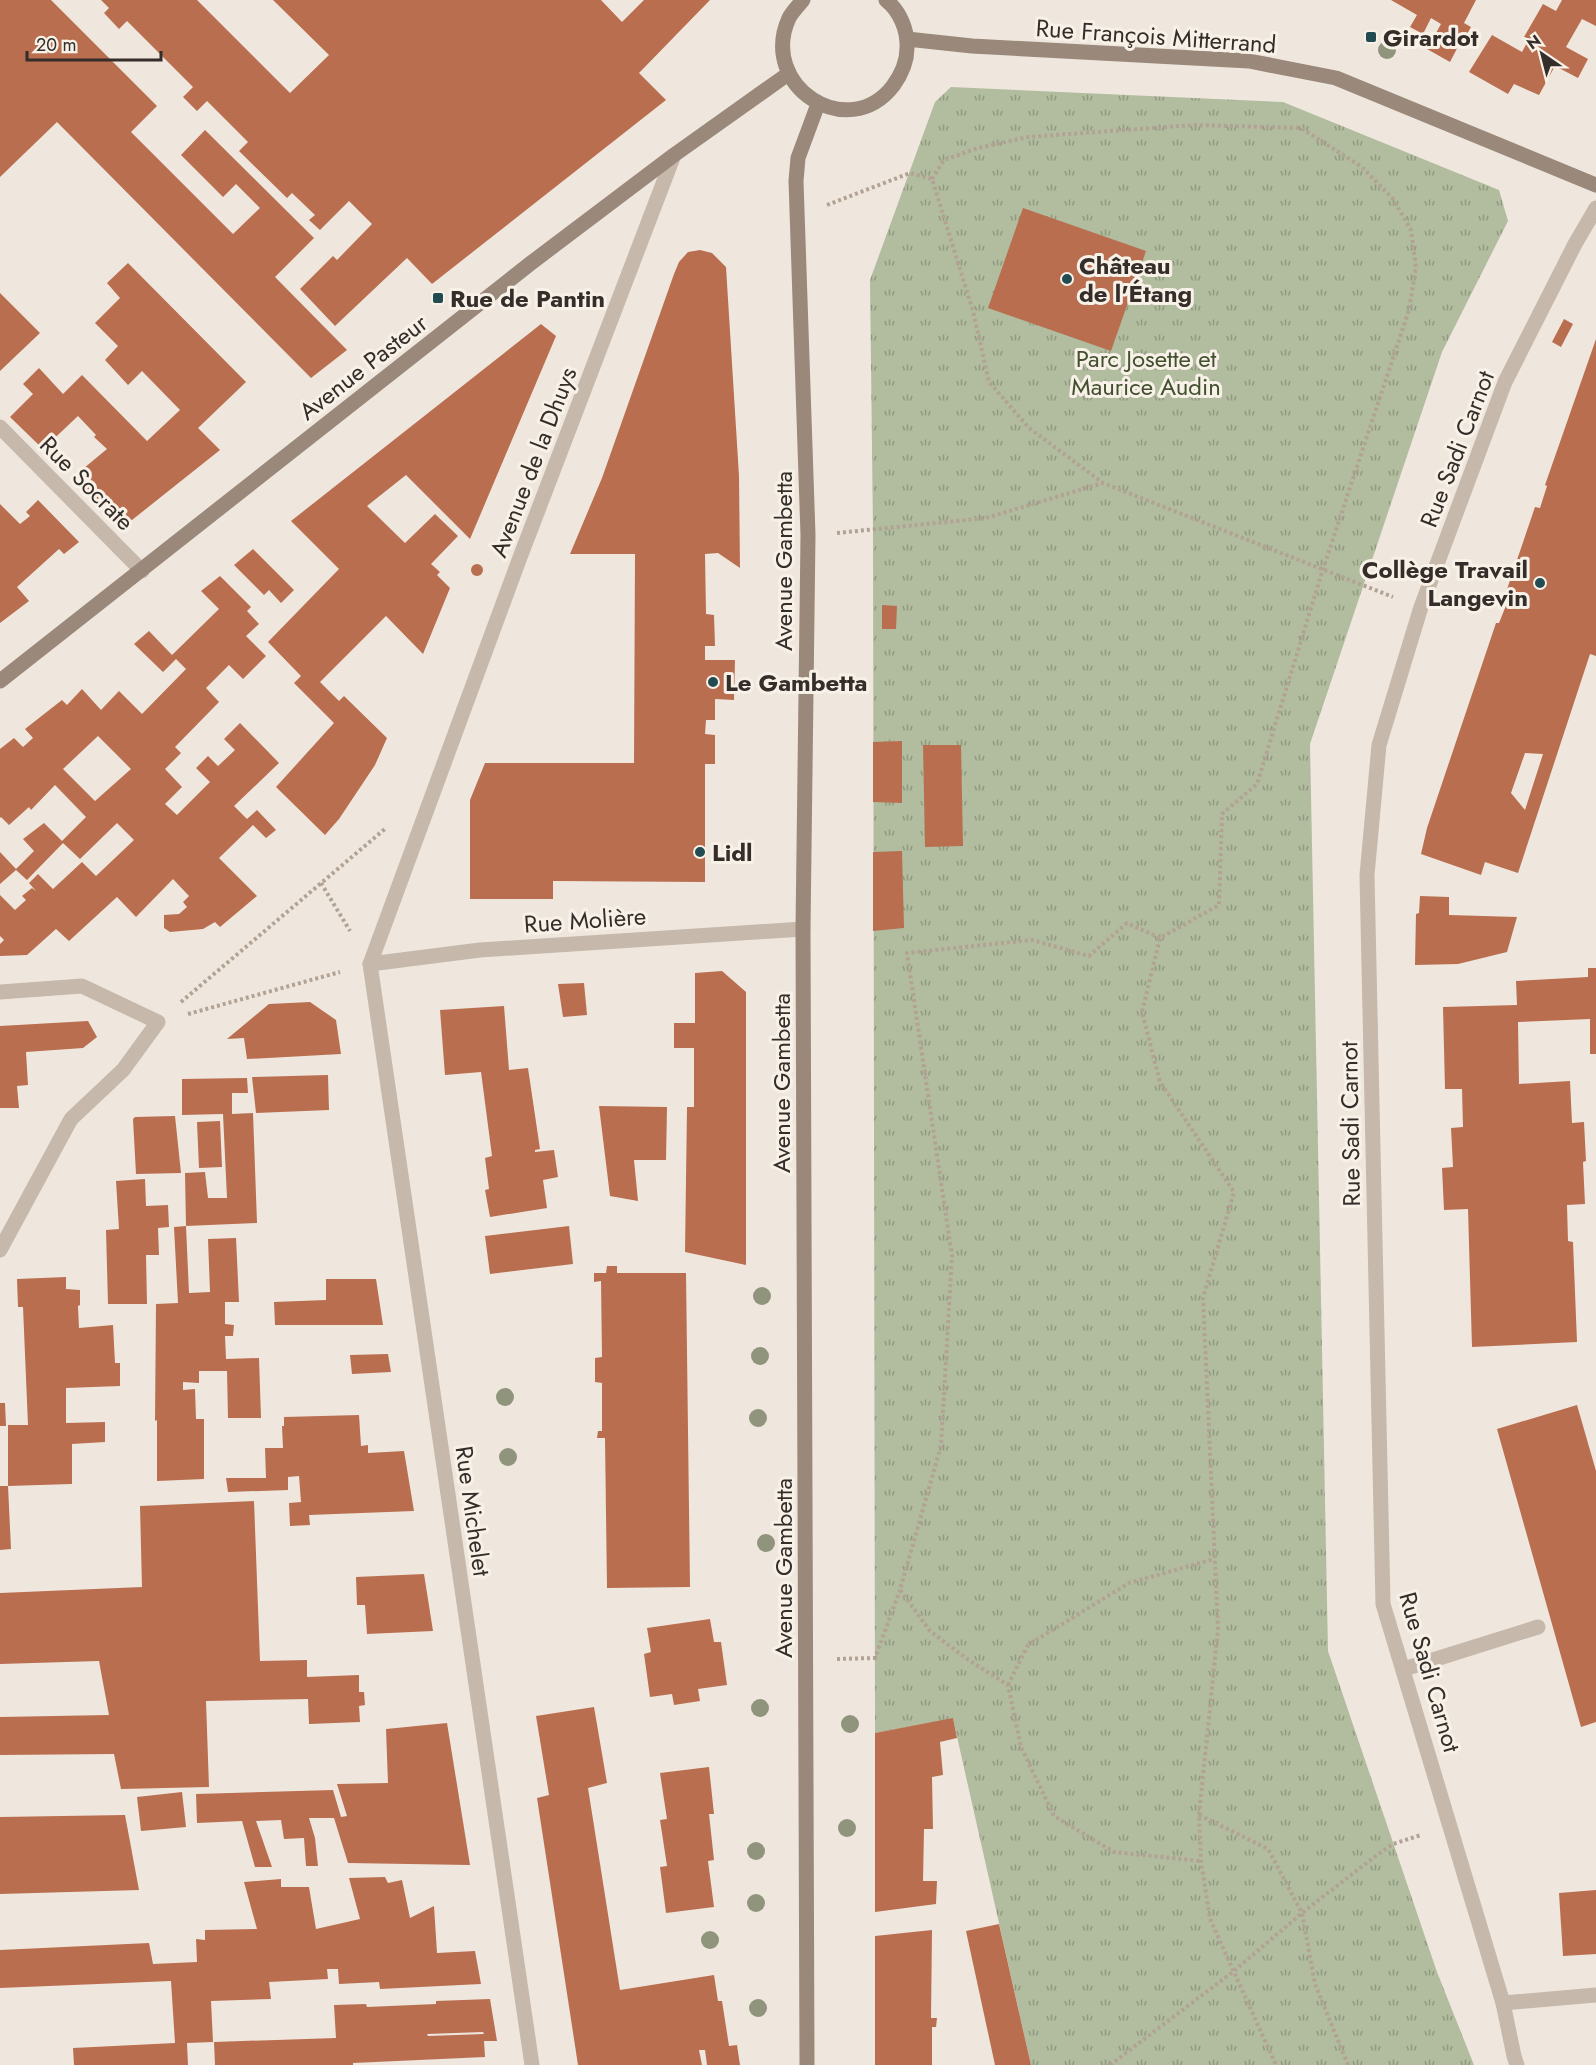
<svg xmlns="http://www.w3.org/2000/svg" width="1596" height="2065" viewBox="0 0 1596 2065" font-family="Jost,sans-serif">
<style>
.park{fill:url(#park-tufts)}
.building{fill:#b96e50;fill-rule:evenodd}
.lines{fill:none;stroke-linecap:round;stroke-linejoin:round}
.path{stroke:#b2a294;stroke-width:4;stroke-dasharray:3 3;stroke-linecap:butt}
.lane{stroke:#c6b8aa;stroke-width:15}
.street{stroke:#c6b8aa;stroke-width:15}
.secondary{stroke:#9a887b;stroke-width:15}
.tree{fill:#90947d}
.poi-dot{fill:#224c51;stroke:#f7f1e8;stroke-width:2}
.labels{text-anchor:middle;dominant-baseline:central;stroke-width:6;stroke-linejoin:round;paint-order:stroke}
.street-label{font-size:24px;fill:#342d29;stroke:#f7f1e8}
.poi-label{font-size:24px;font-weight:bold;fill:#342d29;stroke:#f7f1e8;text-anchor:start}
.park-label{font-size:24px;fill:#42502f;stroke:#f7f1e8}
</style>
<defs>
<pattern id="park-tufts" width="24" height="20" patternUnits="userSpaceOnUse" patternTransform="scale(1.5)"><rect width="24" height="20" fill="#b1bd9e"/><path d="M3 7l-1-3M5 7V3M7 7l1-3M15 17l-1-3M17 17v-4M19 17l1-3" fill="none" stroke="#919a81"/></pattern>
</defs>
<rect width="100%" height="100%" fill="#efe7dd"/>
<!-- park -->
<polygon class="park" points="951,87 1283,102 1499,190 1508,221 1442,352 1310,744 1328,1651 1437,1972 1474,2065 1031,2065 953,1719 875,1733 873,530 870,280 935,102"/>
<!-- building -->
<g class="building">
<polygon points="0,0 51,0 157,106 131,132 233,234 260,208 236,184 223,197 181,155 205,130 314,238 275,277 347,350 311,378 57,122 0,177"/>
<polygon points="101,0 197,0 290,93 329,55 273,0 601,0 622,22 644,0 710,0 639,73 666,100 432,284 407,258 335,326 300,289 333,256 337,260 372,224 349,201 320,230 309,220 315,215 292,193 287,198 239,151 248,142 207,101 197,111 183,97 193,87 127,21 119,29 104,13 109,8"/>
<polygon points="1391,0 1476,0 1464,23 1471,27 1466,36 1463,37 1450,62 1427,49 1441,24 1431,18 1423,34 1410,27 1417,15"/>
<polygon points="1562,0 1596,0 1596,26 1582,19 1566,47 1588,59 1578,78 1555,66 1539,95 1514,84 1508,94 1469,72 1492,35 1522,52 1529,39 1524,37 1543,4 1556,11"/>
<polygon points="1023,208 1146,251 1111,351 988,308"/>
<polygon points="700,250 712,253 726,267 739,476 740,568 718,553 705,554 706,614 714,615 715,646 705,646 705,660 735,660 734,700 715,699 715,720 706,720 705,734 715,735 715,764 705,764 705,882 553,881 553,899 470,899 470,800 485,763 634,763 635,554 570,554 602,478 674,274 679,262 688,252"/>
<polygon points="128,263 246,382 198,428 220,450 132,520 111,519 72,478 107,449 94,437 96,435 78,416 43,449 10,417 33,394 23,384 39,368 63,394 82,375 147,441 180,410 142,371 128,385 105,360 118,346 95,323 120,298 107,283"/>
<polygon points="0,293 40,333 0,371"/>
<polygon points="1564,319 1573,324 1561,347 1552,342"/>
<polygon points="541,324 556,336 470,539 406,475 367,506 405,543 435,514 458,536 431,564 440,572 437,575 450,588 423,654 386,616 320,682 339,701 344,696 387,738 375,765 339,819 325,835 276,787 334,723 294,683 301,676 268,642 339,569 291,521"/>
<path d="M1596,339V656L1590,654L1518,873L1485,862L1481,875L1421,854L1427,828L1496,623H1499L1507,603L1503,601L1535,507L1540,508L1547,486L1545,485ZM1525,753L1543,754L1525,810L1511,793Z"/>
<polygon points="38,500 79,542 64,554 59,549 17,587 29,601 0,623 0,504 20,524 30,516 26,512"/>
<polygon points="253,549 294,590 281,603 269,590 264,595 234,565"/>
<circle cx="477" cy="570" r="6"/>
<path d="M220,576L251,607L247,611L259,624L246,636L266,656L243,679L229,665L206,688L219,702L175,747L181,753L165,769L182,787L165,804L177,815L210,782L196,768L208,756L218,766L235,750L224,739L240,723L279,763L234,806L247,819L257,810L276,830L266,838L253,825L219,858L257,896L220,927L215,922L203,929L170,932L164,928V915L179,914L187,907L183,902L189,896L173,879L136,917L117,897L69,941L56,929L27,955L0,956V944L4,940L0,936V895L15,910L26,900L22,896L32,888L36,891L29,883L38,874L53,889L82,862L96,876L134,840L117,823L80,859L63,843L27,880L16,870L0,884V852L16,869L34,851L23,839L44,823L62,841L86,817L55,785L31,810L29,807L9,825L1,817L0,818V749L14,738L23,747L33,738L25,729L62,700L67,705L82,689L101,710L119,691L142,714L186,669L176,659L163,672L134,644L149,631L172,655L219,609L201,591ZM98,736L131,769L95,801L63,769Z"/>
<polygon points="882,605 897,606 896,629 882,629"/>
<polygon points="902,741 902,803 873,802 873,742"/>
<polygon points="923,745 961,745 963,846 925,847"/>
<polygon points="902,851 904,928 873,931 873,852"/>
<polygon points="1420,896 1449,897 1449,915 1517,917 1507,952 1458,964 1415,965 1416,914 1419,913"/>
<polygon points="1588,968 1596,968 1596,1054 1590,1054 1590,1019 1518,1022 1519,1084 1570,1081 1572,1123 1584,1122 1586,1161 1583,1162 1585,1204 1567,1205 1568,1241 1573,1242 1577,1342 1472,1347 1468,1209 1444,1210 1442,1168 1453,1167 1451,1128 1463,1127 1462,1089 1445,1089 1443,1007 1517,1005 1516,981 1588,977"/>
<polygon points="722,971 746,992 746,1265 685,1252 687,1107 694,1107 694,1048 674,1048 674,1023 695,1023 695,973"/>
<polygon points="584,983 587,1015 563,1017 558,984"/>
<polygon points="310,1002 336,1020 341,1054 247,1059 244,1038 227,1039 269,1004"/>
<polygon points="504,1006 509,1070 528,1068 540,1149 535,1150 535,1152 554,1150 558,1177 543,1180 547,1208 490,1217 485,1190 489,1189 485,1158 492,1156 481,1072 445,1075 440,1010"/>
<polygon points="88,1021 97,1037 83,1048 26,1052 28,1085 17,1086 19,1108 0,1108 0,1026"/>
<polygon points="328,1075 329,1110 256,1113 252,1077"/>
<polygon points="247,1078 248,1093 232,1093 232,1114 253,1113 257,1223 186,1226 189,1293 210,1292 208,1239 236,1238 239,1302 225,1302 225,1324 234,1325 233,1336 225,1336 226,1359 259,1358 261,1418 228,1418 227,1371 199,1371 199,1383 183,1382 183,1390 195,1389 196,1419 204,1419 204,1479 157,1481 157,1420 155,1421 156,1304 178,1303 174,1227 186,1226 185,1173 205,1172 208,1198 227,1198 223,1114 182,1115 182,1079"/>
<polygon points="599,1106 667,1107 666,1160 634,1160 638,1201 610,1196"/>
<polygon points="175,1116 181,1173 136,1174 133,1119 135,1117"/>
<polygon points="220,1121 222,1167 199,1168 197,1122"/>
<polygon points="145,1179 146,1206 168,1205 169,1227 158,1228 159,1255 146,1255 147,1304 108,1304 106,1230 119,1229 116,1181"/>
<polygon points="569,1226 573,1264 490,1274 485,1236"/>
<polygon points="607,1266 617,1266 617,1273 686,1273 690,1587 607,1588 605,1438 597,1438 598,1431 602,1431 602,1383 595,1382 595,1358 602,1357 601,1281 594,1282 594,1273 606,1273"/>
<polygon points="66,1277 66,1289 80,1290 80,1305 78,1306 79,1328 113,1325 115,1363 120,1363 120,1386 66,1388 66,1423 105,1422 105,1442 72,1444 72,1484 8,1486 8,1425 28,1425 23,1307 18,1307 17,1279"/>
<polygon points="326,1279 376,1279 383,1325 275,1325 274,1302 326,1300"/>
<polygon points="388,1354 391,1372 352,1374 350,1355"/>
<polygon points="0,1403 5,1403 6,1426 0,1426"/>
<polygon points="1577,1405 1596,1471 1596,1722 1581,1727 1497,1429"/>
<polygon points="359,1415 361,1446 368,1445 368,1453 404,1451 414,1511 309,1515 310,1525 290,1526 289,1503 301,1502 299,1476 288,1477 288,1490 228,1492 226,1478 266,1478 265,1448 283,1448 282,1426 284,1426 284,1417"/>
<polygon points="0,1486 8,1486 11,1549 0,1550"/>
<polygon points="254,1501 260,1661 307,1660 307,1677 359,1675 359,1692 364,1692 365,1705 359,1706 360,1722 309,1724 308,1699 206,1701 209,1787 121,1789 114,1754 0,1755 0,1717 109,1715 99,1661 0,1664 0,1593 142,1587 140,1506"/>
<polygon points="424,1574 433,1631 367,1634 365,1605 357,1605 356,1577"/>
<polygon points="710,1619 714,1642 721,1642 727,1685 698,1689 700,1701 674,1705 672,1694 650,1697 644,1654 651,1652 647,1628"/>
<polygon points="594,1707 607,1783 588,1788 620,1990 714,1975 718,2001 722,2001 729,2046 737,2045 740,2065 707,2065 705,2050 699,2050 702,2065 578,2065 537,1798 549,1795 536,1716"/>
<polygon points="953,1718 957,1738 940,1742 943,1775 932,1777 933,1829 924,1829 923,1881 937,1881 936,1904 875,1912 875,1733"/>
<polygon points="447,1723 470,1865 348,1863 334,1818 309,1818 315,1838 318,1866 306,1866 304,1838 284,1839 281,1820 256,1821 272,1867 255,1867 242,1821 197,1823 196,1794 333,1790 341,1817 347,1816 337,1784 388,1783 386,1729"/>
<polygon points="709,1767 714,1814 709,1814 714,1860 708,1861 714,1907 666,1913 660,1867 667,1866 660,1820 667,1819 660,1773"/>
<polygon points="182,1792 186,1827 141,1831 137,1797"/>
<polygon points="125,1815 139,1890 0,1894 0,1817"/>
<polygon points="385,1877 388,1883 402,1880 410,1918 434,1906 437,1953 475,1951 481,1984 380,1989 379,1982 339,1984 338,1969 327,1969 328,1979 269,1982 271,1999 211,2001 213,2042 187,2043 188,2065 74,2065 73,2048 175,2043 171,1981 0,1988 0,1950 149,1943 153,1964 197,1962 196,1939 205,1940 205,1930 257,1929 244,1882 281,1879 281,1887 309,1887 316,1929 360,1919 349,1878"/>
<polygon points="1596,1890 1596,1954 1563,1956 1559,1893"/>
<polygon points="999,1924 1031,2065 995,2065 966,1931"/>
<polygon points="932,1930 931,2018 937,2018 936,2027 932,2027 932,2065 875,2065 875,1936"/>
<path d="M490,1999L497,2041H484L485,2057L353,2063V2065H215L214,2042L336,2038L334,2005L366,2004L367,2007L436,2004V2001ZM483,2032L484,2034L428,2036L427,2034Z"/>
</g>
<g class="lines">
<!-- path -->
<g class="path">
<polyline points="932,179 944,160 978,148 1028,137 1194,125 1301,128 1362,167 1393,199 1411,230 1416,267 1409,310 1323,569 1257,784 1222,814 1219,905 1160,938 1142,1012 1160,1082 1234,1192 1203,1298 1218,1629 1199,1815 1201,1861 1210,1919 1276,2065"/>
<polyline points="827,205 910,173 932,179 973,311 989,382 1029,428 1103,483 1393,597"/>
<polyline points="837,533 986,518 1103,483"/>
<polyline points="321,883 350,931"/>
<polyline points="1160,938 1127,923 1089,956 1032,940 907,953 952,1256 941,1446 900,1590 930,1631 970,1661 1008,1685 1021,1747 1054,1816 1114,1852 1201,1861"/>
<polyline points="181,1002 386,828"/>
<polyline points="188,1014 340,972"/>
<polyline points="837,1659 875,1658 900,1590"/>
<polyline points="1008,1685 1028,1645 1129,1583 1214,1559"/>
<polyline points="1199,1815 1268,1849 1302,1913 1315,1984 1348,2065"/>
<polyline points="1110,2065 1234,1971 1302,1913 1373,1858 1393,1844 1421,1835"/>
</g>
<!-- lane -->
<polyline class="lane" points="1404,1669 1538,1627"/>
<!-- street -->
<g class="street">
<polyline points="0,427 142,571"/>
<polyline points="370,964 480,950 803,929"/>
<polyline points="0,992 82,986 158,1022 123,1070 71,1119 0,1250"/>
<polyline points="1503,2003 1596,1995"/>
<polyline points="532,2065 370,964 519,560 674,155"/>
<polyline points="1517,2065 1514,2056 1503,2003 1383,1604 1367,875 1379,745 1421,607 1505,382 1575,244 1596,208"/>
</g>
<!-- secondary -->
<g class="secondary">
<path d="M803,0C798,6 792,12 789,18C758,86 848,144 893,86C901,75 907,63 907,48C908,31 900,11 886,0"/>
<polyline points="907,39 972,46 1249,61 1336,78 1596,185"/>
<polyline points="0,681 531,263 674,155 788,74"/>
<polyline points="807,2065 803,929 808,535 796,181 798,158 818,104"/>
</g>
</g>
<!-- trees -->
<g class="tree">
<circle cx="1387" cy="50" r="9"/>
<circle cx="762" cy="1296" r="9"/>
<circle cx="760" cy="1356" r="9"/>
<circle cx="505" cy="1397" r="9"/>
<circle cx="758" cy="1418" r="9"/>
<circle cx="508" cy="1457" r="9"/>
<circle cx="766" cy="1543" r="9"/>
<circle cx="760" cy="1708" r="9"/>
<circle cx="850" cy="1724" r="9"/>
<circle cx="847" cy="1828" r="9"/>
<circle cx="756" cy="1851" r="9"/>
<circle cx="756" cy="1903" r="9"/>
<circle cx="710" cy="1940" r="9"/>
<circle cx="758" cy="2008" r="9"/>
</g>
<!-- markers -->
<g class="poi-dot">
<rect x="1365" y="31" width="12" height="12" rx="3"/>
<circle cx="1067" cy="279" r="6"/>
<rect x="432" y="292" width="12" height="12" rx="3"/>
<circle cx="1540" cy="583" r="6"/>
<circle cx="713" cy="682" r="6"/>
<circle cx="700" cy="852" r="6"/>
</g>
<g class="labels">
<!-- street labels -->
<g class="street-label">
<text transform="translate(1156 36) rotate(4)">Rue François Mitterrand</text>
<text transform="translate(363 367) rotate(-38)">Avenue Pasteur</text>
<text transform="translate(1457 449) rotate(-69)">Rue Sadi Carnot</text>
<text transform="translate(533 462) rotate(-69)">Avenue de la Dhuys</text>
<text transform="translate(87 483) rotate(45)">Rue Socrate</text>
<text transform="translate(783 561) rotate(-90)">Avenue Gambetta</text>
<text transform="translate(585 920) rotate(-4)">Rue Molière</text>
<text transform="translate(781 1083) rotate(-90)">Avenue Gambetta</text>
<text transform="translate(1350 1124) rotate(-91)">Rue Sadi Carnot</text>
<text transform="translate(473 1511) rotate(82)">Rue Michelet</text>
<text transform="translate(783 1568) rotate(-90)">Avenue Gambetta</text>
<text transform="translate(1430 1672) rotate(74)">Rue Sadi Carnot</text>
</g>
<!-- poi labels -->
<g class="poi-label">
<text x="1383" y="37">Girardot</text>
<text x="1079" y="265">Château<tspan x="1079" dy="28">de l'Étang</tspan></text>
<text x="450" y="298">Rue de Pantin</text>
<text x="1528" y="569" text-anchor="end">Collège Travail<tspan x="1528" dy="28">Langevin</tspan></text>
<text x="725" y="682">Le Gambetta</text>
<text x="712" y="852">Lidl</text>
</g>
<!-- park labels -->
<g class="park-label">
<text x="1146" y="358">Parc Josette et<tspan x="1146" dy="28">Maurice Audin</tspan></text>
</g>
</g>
<!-- north arrow -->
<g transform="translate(1542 54) rotate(325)" stroke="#f7f1e8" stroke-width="4.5" paint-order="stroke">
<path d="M0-4.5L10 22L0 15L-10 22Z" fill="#342d29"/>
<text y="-9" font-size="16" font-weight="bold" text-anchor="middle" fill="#342d29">N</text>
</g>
<!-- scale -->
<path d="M27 51v9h134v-9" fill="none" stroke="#342d29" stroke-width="3"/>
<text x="36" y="51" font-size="18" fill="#342d29" stroke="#f7f1e8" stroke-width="4.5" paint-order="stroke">20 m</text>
</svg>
